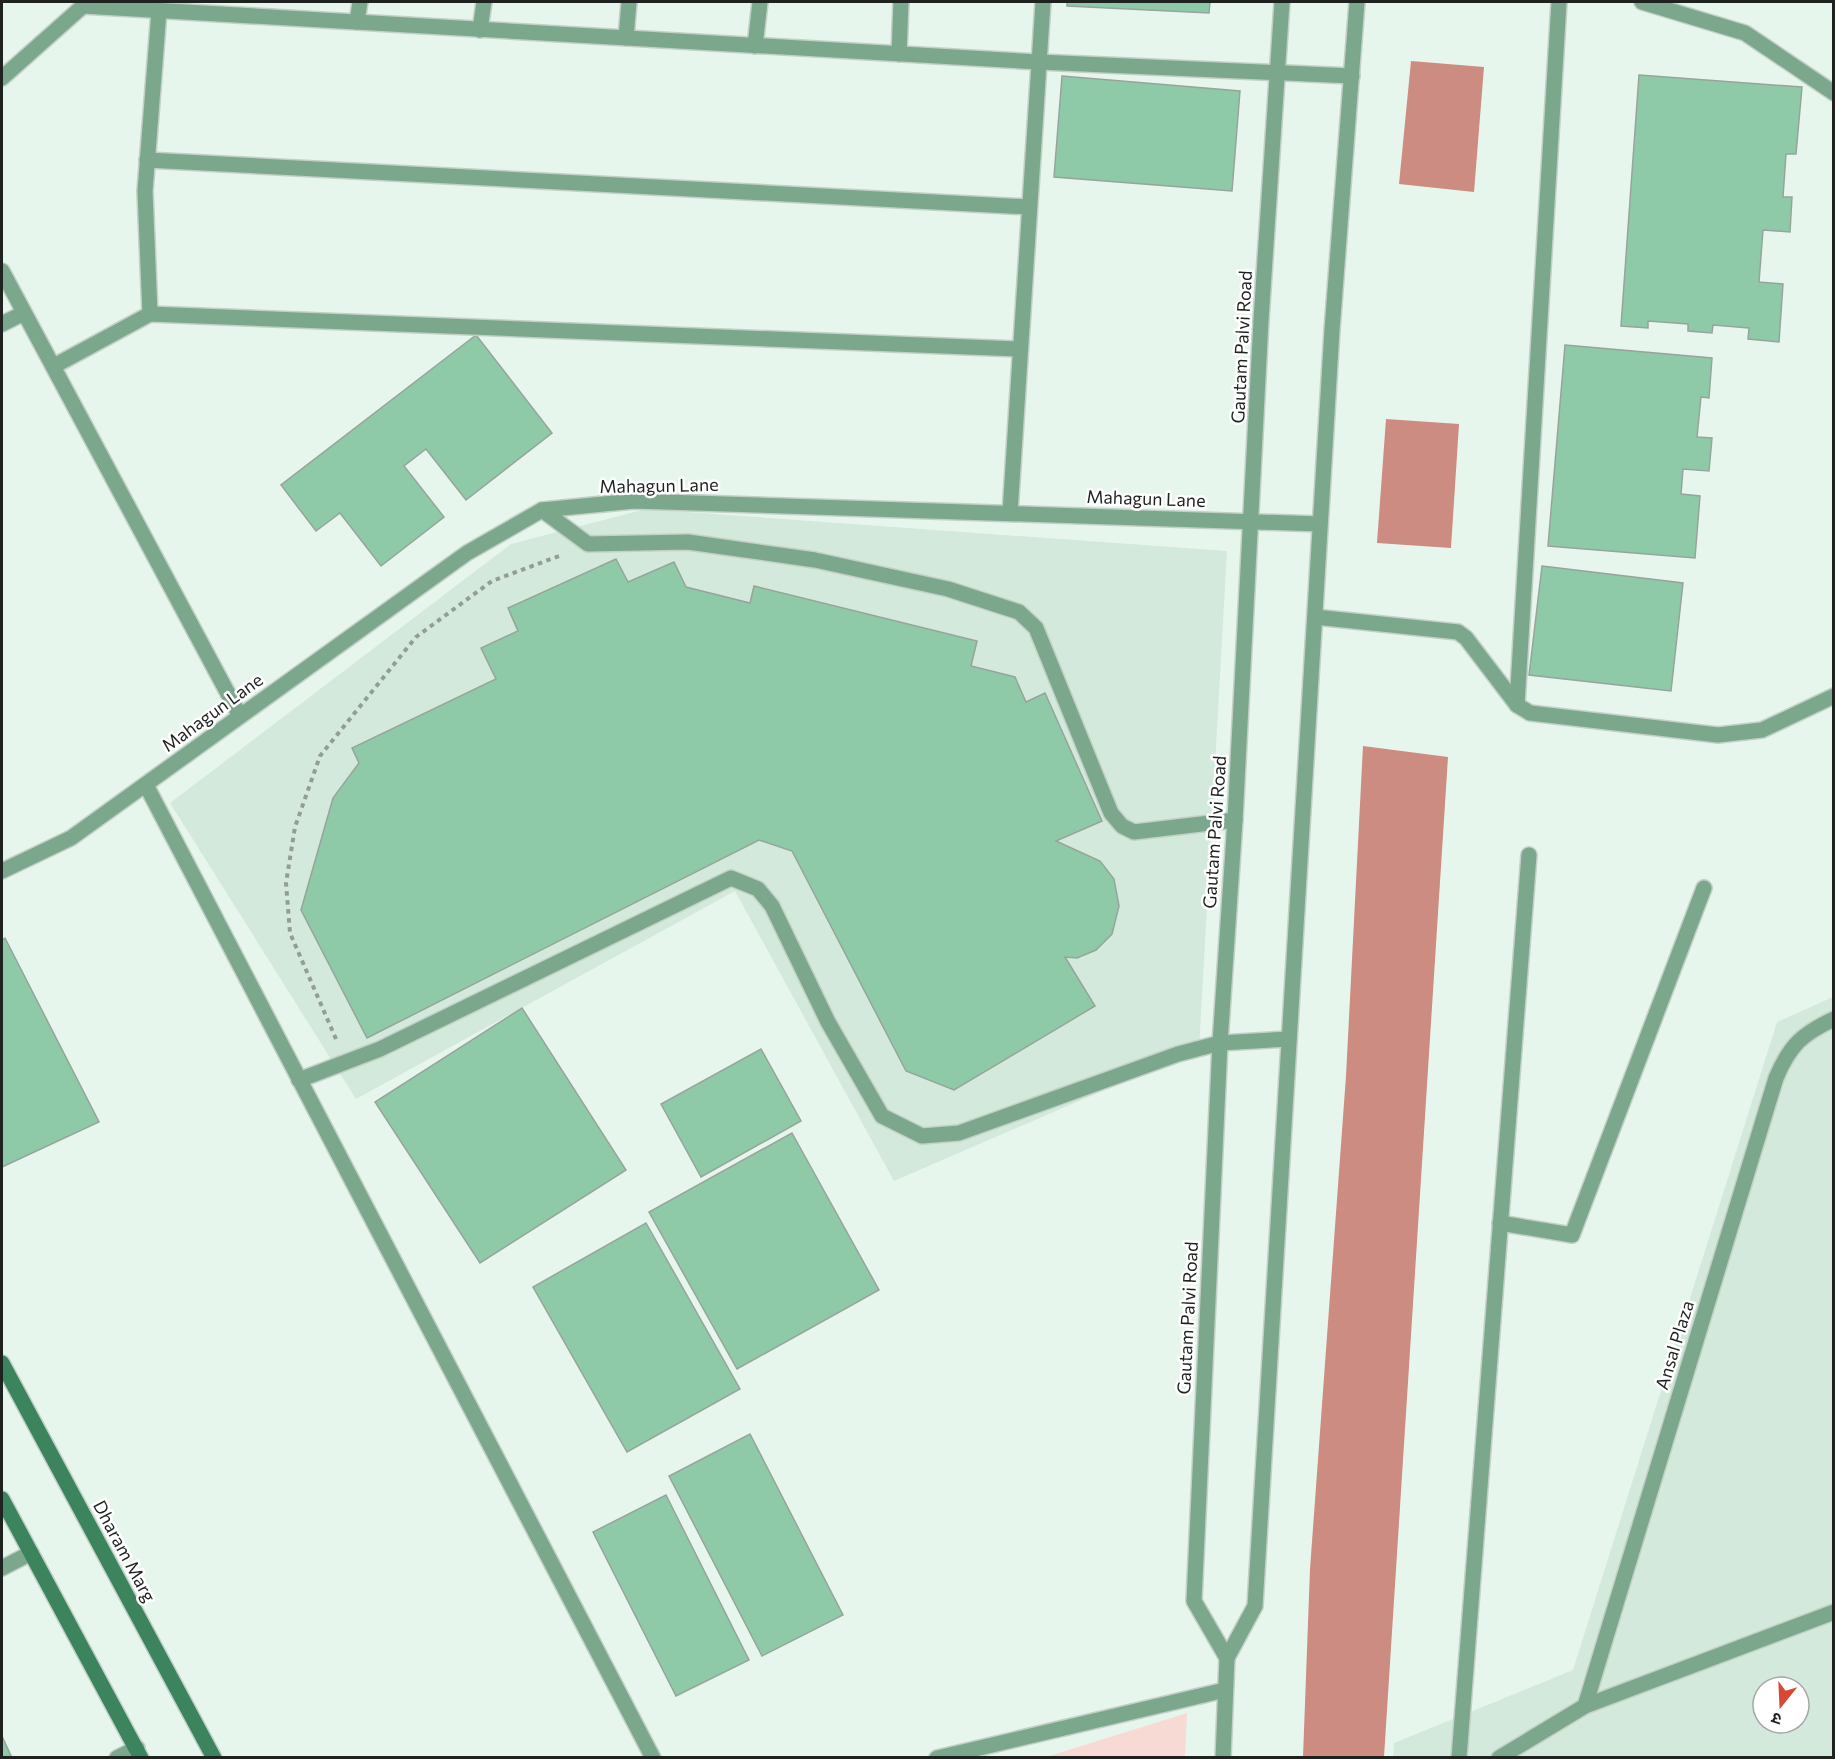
<svg xmlns="http://www.w3.org/2000/svg" width="1835" height="1759" viewBox="0 0 1835 1759" font-family="Commissioner,'Noto Sans Devanagari',sans-serif">
<style>
.built{fill:#d3e9db;fill-rule:evenodd}
.green{fill:#f8dad4}
.water{fill:#cc8c81}
.building{fill:#8ecaa7;stroke:#97a49c;stroke-width:1.5}
.lines{fill:none;stroke-linecap:round;stroke-linejoin:round}
.lane-casing{stroke:#c3d0c7;stroke-width:18}
.street-casing{stroke:#c3d0c7;stroke-width:18}
.secondary-casing{stroke:#c3d0c7;stroke-width:18}
.path{stroke:#929d96;stroke-width:4;stroke-dasharray:4.5 4.5;stroke-linecap:butt}
.lane{stroke:#7ba88d;stroke-width:15}
.street{stroke:#7ba88d;stroke-width:15}
.secondary{stroke:#3b845e;stroke-width:15}
.labels{text-anchor:middle;dominant-baseline:central;stroke-width:5;stroke-linejoin:round;paint-order:stroke}
.street-label{font-size:18px;fill:#1e2320;stroke:#fff}
</style>
<rect width="100%" height="100%" fill="#e7f6ec"/>
<!-- built -->
<g class="built">
<polygon points="646,509 1227,551 1199,1049 894,1181 735,891 356,1099 170,803 511,544"/>
<path d="M1833,997V1757L1393,1758L1394,1743L1573,1670L1777,1022ZM1763,1687H1799V1723H1763Z"/>
</g>
<!-- green -->
<polygon class="green" points="1187,1713 1185,1757 1046,1757"/>
<!-- water -->
<g class="water">
<polygon points="1411,61 1484,67 1474,192 1399,184"/>
<polygon points="1386,419 1459,424 1451,548 1377,543"/>
<polygon points="1363,746 1448,757 1384,1757 1303,1757 1310,1569 1346,1076"/>
</g>
<!-- building -->
<g class="building">
<polygon points="1067,2 1210,2 1209,13 1067,6"/>
<polygon points="1639,75 1802,87 1796,154 1786,154 1783,197 1792,197 1790,232 1763,230 1759,282 1783,284 1779,342 1748,339 1749,328 1713,325 1712,333 1688,331 1688,324 1648,321 1648,328 1621,326"/>
<polygon points="1062,76 1240,91 1232,191 1054,177"/>
<polygon points="476,335 552,433 466,500 426,449 404,466 444,517 381,566 340,513 316,531 281,485"/>
<polygon points="1565,345 1712,358 1709,398 1701,397 1697,437 1712,438 1709,471 1683,469 1681,494 1700,496 1695,558 1548,546"/>
<polygon points="616,559 628,582 674,562 686,587 750,603 754,586 977,641 971,666 1015,677 1026,702 1045,693 1102,821 1056,841 1100,861 1114,879 1119,906 1112,934 1096,950 1077,958 1065,957 1095,1006 954,1090 906,1071 792,851 759,840 367,1038 301,910 333,798 359,763 352,748 496,679 481,648 518,631 508,608"/>
<polygon points="1542,566 1683,583 1671,691 1529,675"/>
<polygon points="5,938 99,1122 2,1167 2,940"/>
<polygon points="522,1008 626,1170 480,1263 375,1102"/>
<polygon points="761,1049 801,1121 701,1177 661,1104"/>
<polygon points="792,1133 879,1290 737,1369 649,1212"/>
<polygon points="646,1223 740,1389 627,1452 533,1287"/>
<polygon points="750,1434 843,1615 762,1656 669,1476"/>
<polygon points="666,1495 749,1660 676,1696 593,1532"/>
<polygon points="2,1736 12,1758 2,1758"/>
</g>
<g class="lines">
<defs>
<g id="lane">
<polyline points="1642,2 1745,33 1834,93"/>
<polyline points="2,324 24,313"/>
<polyline points="542,510 588,544 688,542 815,560 948,589 1019,612 1036,628 1111,813 1122,826 1134,832 1235,820"/>
<polyline points="1315,617 1458,632 1466,638 1517,705 1530,713 1718,735 1762,730 1834,696"/>
<polyline points="1517,705 1559,2"/>
<polyline points="299,1080 380,1049 731,878 758,889 772,906 828,1022 882,1116 922,1136 959,1133 1178,1054 1220,1043 1289,1039"/>
<path d="M1585,1706L1776,1078C1790,1045 1802,1034 1834,1019"/>
<polyline points="1499,1758 1585,1706 1834,1612"/>
</g>
<g id="street">
<polyline points="357,22 360,2"/>
<polyline points="480,30 484,2"/>
<polyline points="626,38 629,2"/>
<polyline points="755,46 760,2"/>
<polyline points="899,54 901,2"/>
<polyline points="2,78 83,6 1039,62 1352,76"/>
<polyline points="147,160 1029,207"/>
<polyline points="2,271 240,716"/>
<polyline points="150,314 145,191 159,11"/>
<polyline points="54,366 150,314 1020,349"/>
<polyline points="1010,513 1043,2"/>
<polyline points="146,785 653,1758"/>
<polyline points="2,871 71,838 467,553 542,510 634,501 1320,524"/>
<polyline points="1500,1223 1572,1235 1704,888"/>
<polyline points="2,1568 31,1553"/>
<polyline points="1227,1658 1194,1601 1220,1043 1235,820 1261,320 1282,2"/>
<polyline points="117,1758 137,1748"/>
<polyline points="937,1758 1225,1690"/>
<polyline points="1223,1758 1227,1658 1255,1606 1332,330 1357,2"/>
<polyline points="1459,1758 1529,855"/>
</g>
<g id="secondary">
<polyline points="2,1363 214,1758"/>
<polyline points="2,1499 141,1758"/>
</g>
</defs>
<!-- lane casing -->
<use href="#lane" class="lane-casing"/>
<!-- street casing -->
<use href="#street" class="street-casing"/>
<!-- secondary casing -->
<use href="#secondary" class="secondary-casing"/>
<!-- path -->
<polyline class="path" points="336,1039 290,933 286,883 295,827 320,756 416,637 492,581 559,556"/>
<!-- lane -->
<use href="#lane" class="lane"/>
<!-- street -->
<use href="#street" class="street"/>
<!-- secondary -->
<use href="#secondary" class="secondary"/>
</g>
<g class="labels">
<!-- street labels -->
<g class="street-label">
<text transform="translate(1241 347) rotate(-87)">Gautam Palvi Road</text>
<text transform="translate(659 485) rotate(-1)">Mahagun Lane</text>
<text transform="translate(1146 498) rotate(2)">Mahagun Lane</text>
<text transform="translate(212 712) rotate(-36)">Mahagun Lane</text>
<text transform="translate(1214 832) rotate(-86)">Gautam Palvi Road</text>
<text transform="translate(1187 1318) rotate(-87)">Gautam Palvi Road</text>
<text transform="translate(1674 1345) rotate(-73)">Ansal Plaza</text>
<text transform="translate(125 1551) rotate(62)">Dharam Marg</text>
</g>
</g>
<!-- border -->
<rect width="1835" height="1759" fill="none" stroke="#1e2320" stroke-width="6"/>
<!-- north arrow -->
<g transform="translate(1781 1705) rotate(198)"><circle r="28" fill="#ffffff" stroke="#a5a7a6" stroke-width="1.5"/>
<path d="M0-4.5L10 22L0 15L-10 22Z" fill="#d64937"/>
<text y="-9" font-size="16" font-weight="bold" text-anchor="middle" fill="#1e2320">उ</text>
</g>
</svg>
